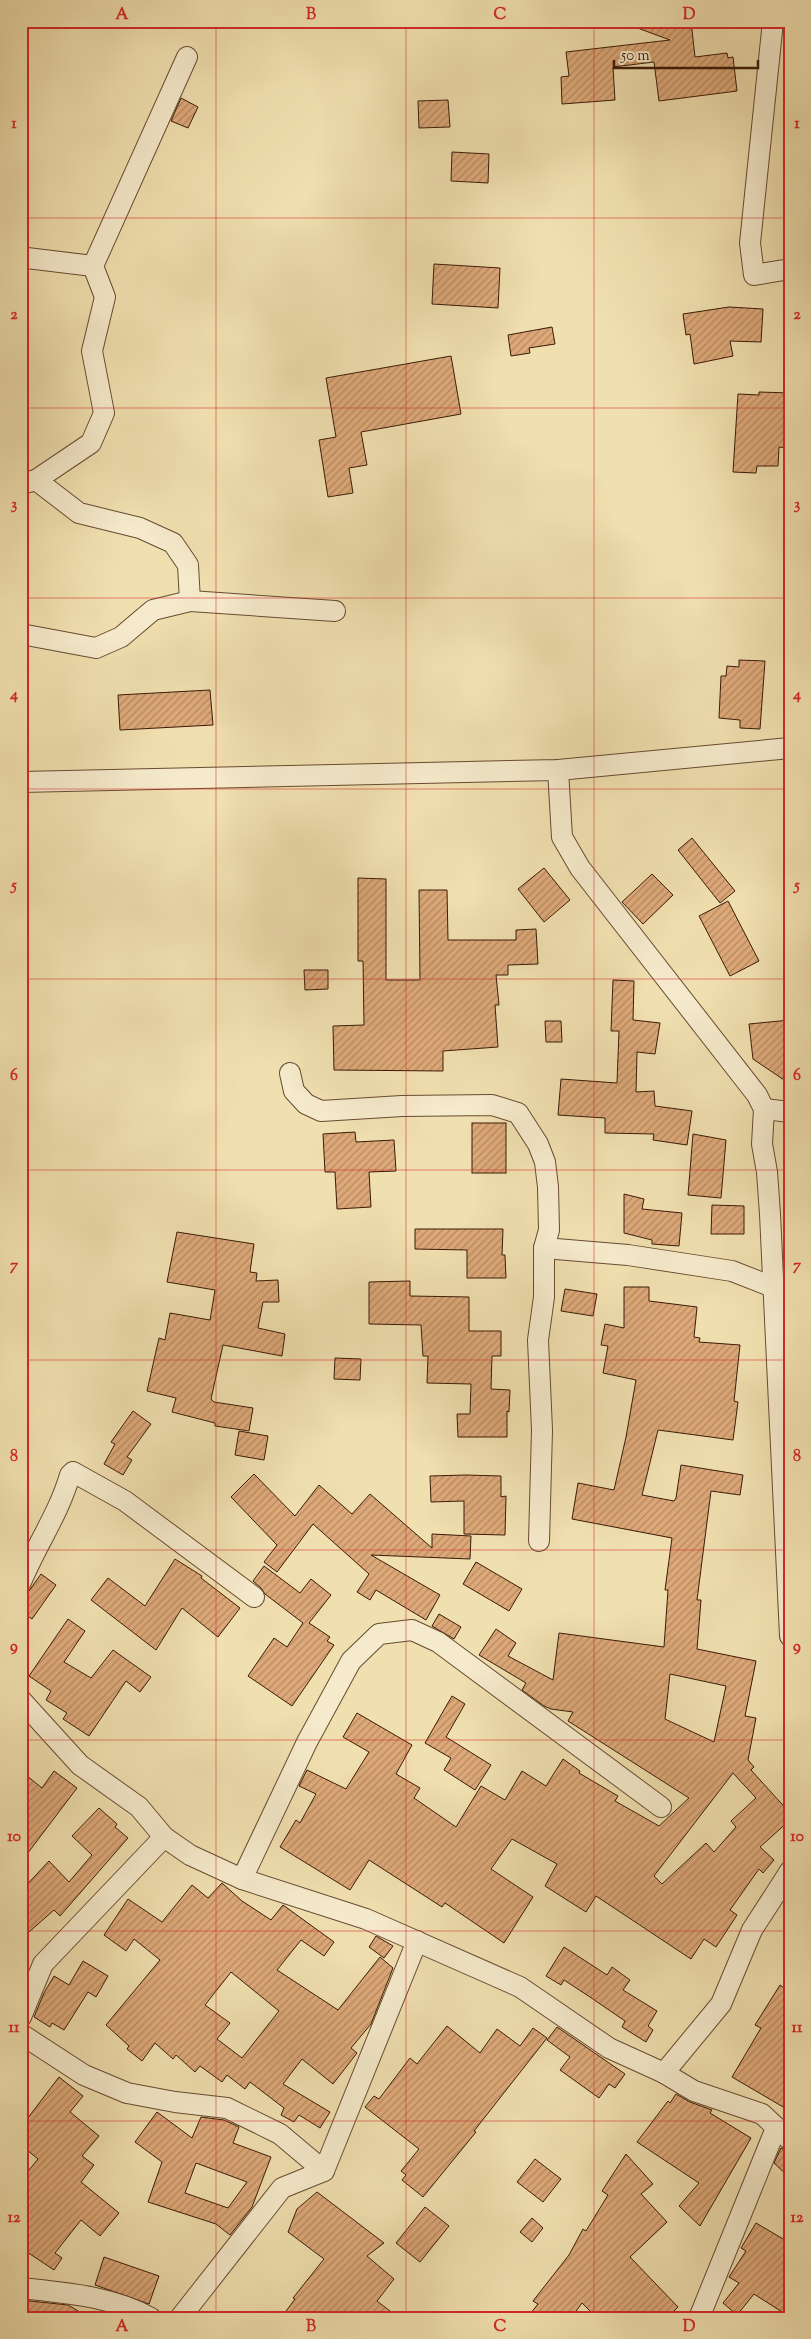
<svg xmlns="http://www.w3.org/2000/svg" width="811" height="2339" viewBox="0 0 811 2339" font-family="'Sorts Mill Goudy',serif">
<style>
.building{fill:url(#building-hatch);stroke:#3a1a07;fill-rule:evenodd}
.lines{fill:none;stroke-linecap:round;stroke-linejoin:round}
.street-casing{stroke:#684b31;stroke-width:22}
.street{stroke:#f5eacb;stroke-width:20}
.grid{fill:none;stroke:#d62828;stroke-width:1;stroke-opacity:0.55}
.neatline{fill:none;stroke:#d62828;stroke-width:2}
.grid-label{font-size:16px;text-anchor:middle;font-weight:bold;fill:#d62828}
</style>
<defs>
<pattern id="building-hatch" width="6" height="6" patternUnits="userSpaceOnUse" patternTransform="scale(1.25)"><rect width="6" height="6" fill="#dea979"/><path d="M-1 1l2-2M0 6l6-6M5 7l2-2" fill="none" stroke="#b58961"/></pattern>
</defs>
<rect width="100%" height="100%" fill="#f0dfaf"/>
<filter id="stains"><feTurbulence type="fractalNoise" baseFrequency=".004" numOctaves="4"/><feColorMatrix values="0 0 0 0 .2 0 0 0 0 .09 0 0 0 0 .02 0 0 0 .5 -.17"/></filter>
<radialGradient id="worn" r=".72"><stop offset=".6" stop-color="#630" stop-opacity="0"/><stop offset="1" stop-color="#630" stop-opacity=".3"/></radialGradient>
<!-- building -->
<g class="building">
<polygon points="624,21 691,21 695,57 727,53 728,58 733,57 737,91 659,101 654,62 613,67 615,100 562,104 561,77 569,76 566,52 670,40 624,23"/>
<polygon points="181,98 198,107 188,128 171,121"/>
<polygon points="448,100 450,127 419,128 418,101"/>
<polygon points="452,152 489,154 488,183 451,181"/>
<polygon points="434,264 500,268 498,308 432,304"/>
<polygon points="729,307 763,309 761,342 730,341 733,356 694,364 690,334 686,335 683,314"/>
<polygon points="552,327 555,344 529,348 530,353 511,356 508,335"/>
<polygon points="451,356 461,414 361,432 367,465 349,468 353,493 328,497 319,440 336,437 326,378"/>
<polygon points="759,392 790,393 790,448 779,447 778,466 757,466 756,473 733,472 738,394 759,395"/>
<polygon points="739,660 765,661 760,729 740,728 740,720 719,718 721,676 726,676 727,666 739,667"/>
<polygon points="210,690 213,725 120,730 118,695"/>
<polygon points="692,838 735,891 720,903 678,850"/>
<polygon points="544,868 570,900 544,922 518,889"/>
<polygon points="652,874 673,895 643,924 622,902"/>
<polygon points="358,878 386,879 386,980 420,980 419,890 447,890 448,940 516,940 516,930 536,929 538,964 508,965 508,975 496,975 499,1005 495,1005 498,1047 443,1051 443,1071 334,1070 333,1026 364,1025 363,961 358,961"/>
<polygon points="728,901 759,961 730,976 699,916"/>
<polygon points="304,970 328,970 328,989 305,990"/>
<polygon points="613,980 634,981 633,1020 660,1023 655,1054 637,1052 636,1092 654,1091 655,1106 692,1111 687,1145 653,1140 654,1134 605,1133 605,1118 558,1115 561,1079 617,1083 619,1031 611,1031"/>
<polygon points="790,1020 790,1084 753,1059 749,1024"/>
<polygon points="545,1021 561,1021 562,1042 546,1042"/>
<rect x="472" y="1123" width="34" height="50"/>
<polygon points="355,1132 356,1142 394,1140 396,1171 369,1172 371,1207 337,1209 335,1172 325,1172 323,1134"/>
<polygon points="693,1134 726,1140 721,1198 688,1195"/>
<polygon points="624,1194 644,1199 642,1209 682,1213 679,1246 652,1244 652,1240 624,1233"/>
<polygon points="712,1205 744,1206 744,1234 711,1234"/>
<polygon points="415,1229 503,1229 502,1255 505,1255 506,1278 467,1278 467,1250 415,1249"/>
<polygon points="177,1232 254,1244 250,1272 257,1273 256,1281 278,1280 279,1302 263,1302 258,1328 285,1334 282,1356 223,1345 211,1399 214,1402 253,1408 249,1431 215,1426 215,1423 172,1412 176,1398 147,1391 159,1338 165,1340 170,1313 210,1320 215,1290 167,1282"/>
<polygon points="410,1281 410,1296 469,1297 469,1331 501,1331 501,1356 492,1356 491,1389 510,1390 509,1412 507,1411 507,1437 458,1437 457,1414 470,1414 471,1384 427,1383 428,1356 423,1356 421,1325 369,1324 369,1282"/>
<path d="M624,1287H649V1301L697,1307L694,1337L700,1338L699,1342L740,1345L734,1401L738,1402L733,1440L658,1430L642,1495L674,1501L676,1498L681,1465L743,1475L740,1495L711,1491L697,1600H701L697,1649L756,1661L745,1716L756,1718L748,1760L754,1767L751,1770L790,1813V1820L760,1847L774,1860L763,1873L759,1869L730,1910L737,1915L716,1947L704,1939L691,1959L596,1896L586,1912L545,1886L557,1864L512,1839L491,1869L533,1897L504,1943L445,1903L442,1907L369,1860L350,1890L280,1847L296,1820L300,1823L316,1794L299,1786L307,1770L346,1789L369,1752L343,1737L357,1713L412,1745L396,1774L420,1788L414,1798L456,1827L481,1786L505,1800L522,1771L546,1786L563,1759L580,1771L579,1773L618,1796L615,1801L659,1826L689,1798L568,1721L573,1712L551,1709L544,1706L522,1690L526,1683L479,1655L496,1629L516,1643L508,1656L553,1680L559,1633L664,1647L668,1590H665L672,1538L572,1519L578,1483L614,1490L626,1437L636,1380L603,1373L608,1346L601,1345L605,1324L624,1328ZM670,1674L726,1686L714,1742L665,1719ZM733,1773L756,1798L731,1821L736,1827L714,1852L706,1843L662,1884L654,1876Z"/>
<polygon points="565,1289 597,1294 593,1316 561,1311"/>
<polygon points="335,1358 361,1359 360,1380 334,1379"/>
<polygon points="133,1411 151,1424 127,1457 132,1460 123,1475 104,1464 115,1444 111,1442"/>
<polygon points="239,1431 268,1436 264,1460 235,1455"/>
<polygon points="254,1474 295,1516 319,1485 352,1514 370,1494 432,1548 432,1534 471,1536 470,1559 371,1555 440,1595 426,1620 376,1590 370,1600 357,1592 369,1574 313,1524 277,1572 264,1562 277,1545 231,1497"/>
<polygon points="466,1475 501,1476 501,1497 506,1496 505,1535 464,1534 464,1501 431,1502 430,1476"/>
<polygon points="175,1559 202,1576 201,1578 240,1608 218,1637 182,1608 156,1650 91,1600 108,1578 145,1606"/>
<polygon points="476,1562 522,1589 509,1611 463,1584"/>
<polygon points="264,1566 300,1593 311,1579 331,1595 309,1623 330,1637 327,1641 334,1645 292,1706 248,1676 274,1638 287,1647 303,1623 265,1594 261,1588 253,1581"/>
<polygon points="41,1574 56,1585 32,1619 21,1611 21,1602"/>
<polygon points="439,1614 461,1627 454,1639 432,1626"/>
<polygon points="68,1619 85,1631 64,1662 91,1678 113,1650 151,1677 140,1692 126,1681 89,1736 63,1719 67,1713 46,1700 51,1691 29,1676"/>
<polygon points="452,1696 465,1704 446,1737 491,1765 475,1790 444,1770 451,1758 425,1743"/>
<polygon points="21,1771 42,1788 54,1771 77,1788 21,1862"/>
<polygon points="99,1808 117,1824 115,1827 128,1838 60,1916 54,1910 21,1939 21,1891 49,1861 69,1882 92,1855 72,1836"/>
<path d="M222,1883L242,1901L271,1920L283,1905L334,1942L324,1956L301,1940L277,1970L338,2010L380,1957L393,1968L371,2024L351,2048L357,2053L333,2084L302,2059L283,2084L330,2112L320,2128L299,2115L294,2122L281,2115L284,2108L250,2082L245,2089L227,2075L222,2082L200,2066L195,2072L176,2055L173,2059L155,2043L142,2061L127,2049L129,2046L106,2025L160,1960L134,1939L126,1951L104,1935L128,1899L162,1922L192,1885L208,1898ZM231,1972L279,2011L242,2058L217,2039L230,2023L205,2005Z"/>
<polygon points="376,1936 393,1946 384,1958 369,1947"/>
<polygon points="564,1947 607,1975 612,1967 630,1980 623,1990 657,2011 648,2026 653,2030 646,2042 622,2027 625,2021 590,1997 564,1980 561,1985 546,1976"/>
<polygon points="83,1961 108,1976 96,1997 88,1992 64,2030 52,2023 50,2027 34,2017 44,1993 54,1976 69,1985"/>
<polygon points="780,1985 790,1992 790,2111 732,2077 761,2028 755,2025"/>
<polygon points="447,2026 480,2053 497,2029 520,2046 533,2028 547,2038 474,2131 476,2132 423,2197 402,2180 406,2175 401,2171 419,2149 365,2107 374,2096 379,2099 410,2058 417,2064"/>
<polygon points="557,2027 625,2074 615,2088 609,2084 599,2098 560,2070 570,2057 547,2040"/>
<polygon points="59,2077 83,2096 70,2112 99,2136 82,2156 94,2165 81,2182 119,2213 100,2236 81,2220 55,2253 62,2258 54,2270 21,2248 21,2180 38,2159 21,2145 21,2127"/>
<polygon points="676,2094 690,2102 712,2110 710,2113 751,2138 700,2226 679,2206 699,2183 637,2142 668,2101 670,2103"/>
<path d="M157,2112L192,2138L201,2117L224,2120L239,2127L233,2143L271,2157L252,2207L230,2235L216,2224L148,2202L162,2162L135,2142ZM196,2163L247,2182L228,2208L185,2193Z"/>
<polygon points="781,2148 790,2152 790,2178 774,2163"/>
<polygon points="626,2154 653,2184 641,2194 667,2222 630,2257 678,2307 667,2318 597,2318 582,2303 571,2318 527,2318 538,2304 533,2301 569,2255 583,2229 586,2231 608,2195 602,2191"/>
<polygon points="535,2159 561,2179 543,2202 517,2182"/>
<polygon points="317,2192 384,2243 367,2256 394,2279 377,2301 399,2318 281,2318 295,2299 293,2298 324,2259 288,2232 297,2209"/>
<polygon points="425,2207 449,2226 420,2262 396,2243"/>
<polygon points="532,2218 543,2228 532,2242 520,2232"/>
<polygon points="756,2223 790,2243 790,2317 754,2294 737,2315 723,2303 739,2283 729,2277 746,2251 741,2248"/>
<polygon points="104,2257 159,2276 149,2304 95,2285"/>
<polygon points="21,2300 68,2305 90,2318 21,2318"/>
</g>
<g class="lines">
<defs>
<g id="street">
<polyline points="773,21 750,243 754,275 790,269"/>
<polyline points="21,259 27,258 93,266 187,57"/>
<polyline points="21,484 36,480 91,443 104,413 92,351 105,297 93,266"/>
<polyline points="190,601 335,611"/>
<polyline points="21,634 96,648 121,637 153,610 190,601 188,565 173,543 140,528 79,513 36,480"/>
<polyline points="558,770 562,837 580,868 757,1095 764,1109 762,1144 767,1172 770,1214 790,1636"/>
<polyline points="21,782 558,770 790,748"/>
<polyline points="290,1073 294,1091 306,1104 321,1111 402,1106 492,1105 518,1113 538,1144 545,1162 548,1187 549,1230 544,1248 544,1297 538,1340 542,1430 539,1541"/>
<polyline points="764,1109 790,1112"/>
<polyline points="544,1248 628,1255 732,1271 773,1287"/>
<path d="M21,1582C36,1546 59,1513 70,1475L73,1472L125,1501L254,1597"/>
<polyline points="21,1700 80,1765 139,1807 164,1837 190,1855 242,1879 366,1919 520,1987 609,2048 664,2073 694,2091 762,2114 790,2140"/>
<polyline points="242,1879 307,1742 351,1661 379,1634 412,1630 438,1642 661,1807"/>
<polyline points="21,2017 43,1964 164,1837"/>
<polyline points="21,2034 84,2075 127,2093 175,2102 227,2108 280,2134 324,2171"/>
<polyline points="664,2073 721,2004 752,1930 790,1871"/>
<path d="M21,2288C65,2293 112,2296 151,2318"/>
<polyline points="180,2318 282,2188 324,2171 417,1941"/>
<polyline points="699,2318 776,2128"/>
</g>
</defs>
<!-- street casing -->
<use href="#street" class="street-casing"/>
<!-- street -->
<use href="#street" class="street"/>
</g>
<!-- grid -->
<path class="grid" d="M216,21V2318M406,21V2318M594,21V2318M21,218H790M21,408H790M21,598H790M21,789H790M21,979H790M21,1170H790M21,1360H790M21,1550H790M21,1740H790M21,1931H790M21,2121H790"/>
<!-- margin -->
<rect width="811" height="2339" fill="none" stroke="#f0dfaf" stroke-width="55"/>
<!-- scale -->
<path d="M614 60v8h144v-8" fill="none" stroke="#3a1a07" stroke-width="2.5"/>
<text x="621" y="60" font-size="15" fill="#3a1a07" stroke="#f5eacb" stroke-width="4" paint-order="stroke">50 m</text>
<rect x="28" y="28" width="756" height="2284" class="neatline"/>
<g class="grid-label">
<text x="122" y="19">A</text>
<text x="311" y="19">B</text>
<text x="500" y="19">C</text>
<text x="689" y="19">D</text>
<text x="14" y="128">1</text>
<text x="797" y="128">1</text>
<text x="14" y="319">2</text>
<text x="797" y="319">2</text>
<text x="14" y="509">3</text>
<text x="797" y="509">3</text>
<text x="14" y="699">4</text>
<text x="797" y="699">4</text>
<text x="14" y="890">5</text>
<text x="797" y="890">5</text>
<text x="14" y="1080">6</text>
<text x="797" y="1080">6</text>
<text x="14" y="1270">7</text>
<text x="797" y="1270">7</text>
<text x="14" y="1461">8</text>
<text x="797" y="1461">8</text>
<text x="14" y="1651">9</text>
<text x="797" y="1651">9</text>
<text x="14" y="1841">10</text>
<text x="797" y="1841">10</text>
<text x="14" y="2032">11</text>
<text x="797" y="2032">11</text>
<text x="14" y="2222">12</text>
<text x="797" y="2222">12</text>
<text x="122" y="2331">A</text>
<text x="311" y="2331">B</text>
<text x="500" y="2331">C</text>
<text x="689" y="2331">D</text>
</g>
<rect width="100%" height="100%" filter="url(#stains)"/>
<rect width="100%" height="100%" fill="url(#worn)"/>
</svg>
